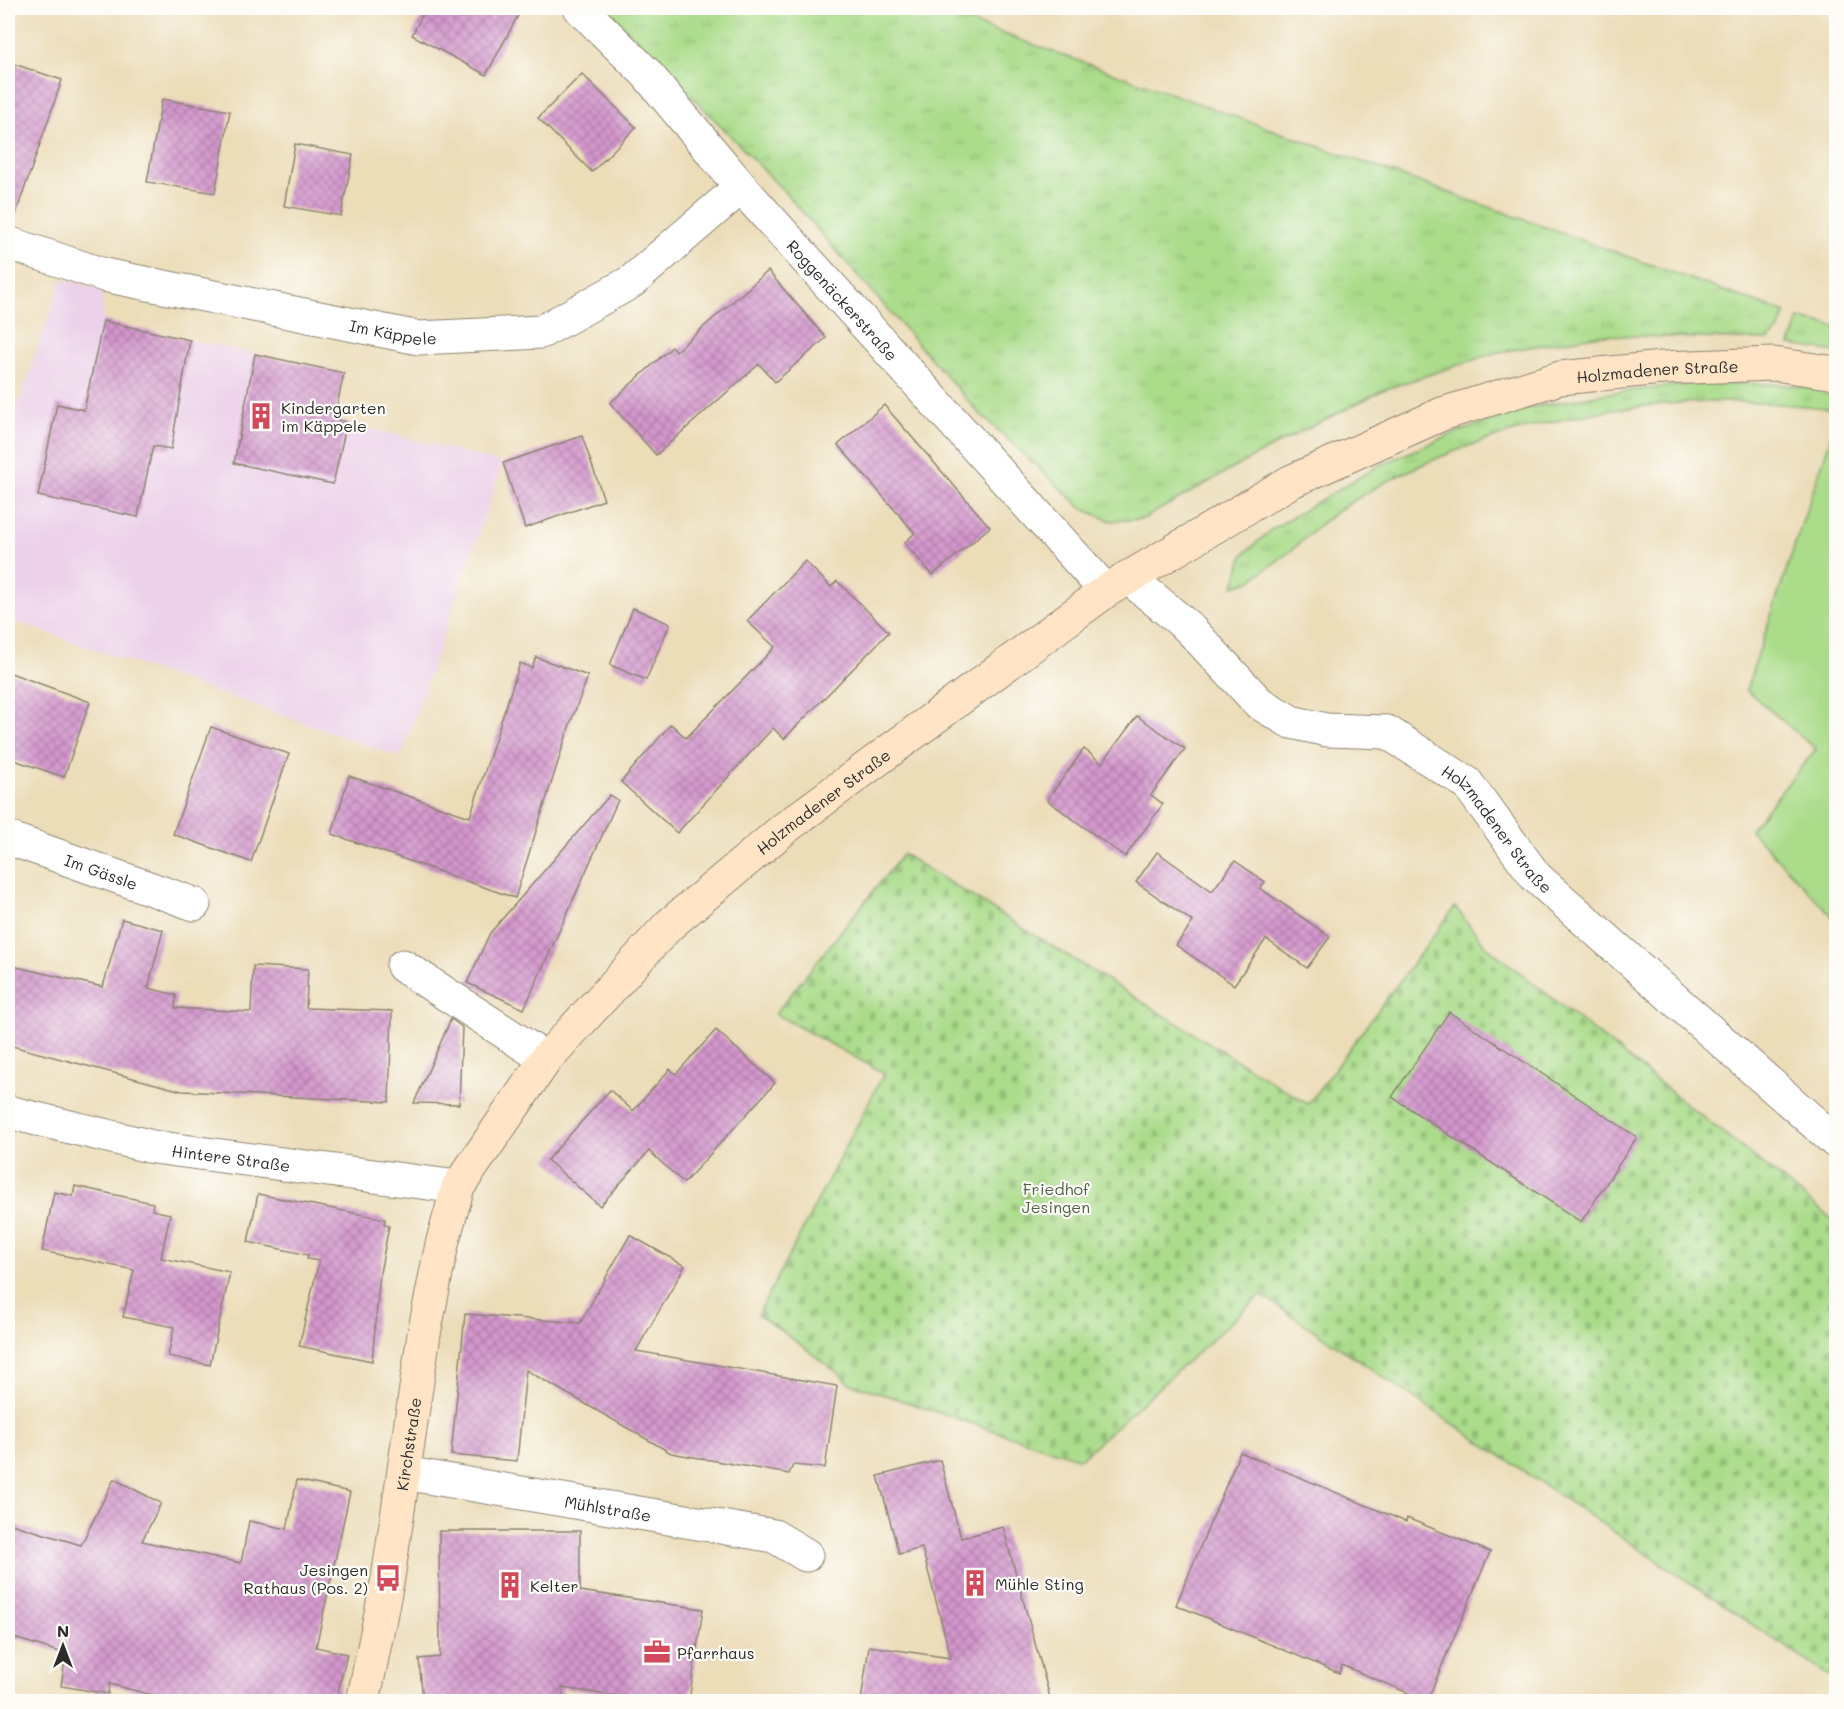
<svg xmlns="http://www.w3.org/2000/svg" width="1844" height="1709" viewBox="0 0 1844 1709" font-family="Mali,sans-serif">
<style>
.built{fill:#ecd1ea}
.grass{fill:url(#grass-tufts);stroke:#6a845a;stroke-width:1.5}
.cemetery{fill:url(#cemetery-stones);stroke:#6a845a;stroke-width:1.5}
.garden{fill:#aadc8a;stroke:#6a845a;stroke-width:1.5}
.building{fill:url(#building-cross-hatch)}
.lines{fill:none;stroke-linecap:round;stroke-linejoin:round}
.street-casing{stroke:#8c8472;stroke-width:35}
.secondary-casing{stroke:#8c8472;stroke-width:35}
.street{stroke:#fff;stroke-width:33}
.secondary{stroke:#ffe4c6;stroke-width:33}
.labels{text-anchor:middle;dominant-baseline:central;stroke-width:4.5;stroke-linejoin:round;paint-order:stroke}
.street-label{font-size:16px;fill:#2b2b2b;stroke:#fdfcf7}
.poi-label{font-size:16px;fill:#2b2b2b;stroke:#fdfcf7;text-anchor:start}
.park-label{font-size:16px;fill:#516048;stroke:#fdfcf7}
</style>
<defs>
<pattern id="grass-tufts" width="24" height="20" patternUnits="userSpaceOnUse" patternTransform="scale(1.5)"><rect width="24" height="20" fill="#aadc8a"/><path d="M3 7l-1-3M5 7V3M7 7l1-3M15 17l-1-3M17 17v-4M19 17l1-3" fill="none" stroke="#92bd77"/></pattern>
<pattern id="cemetery-stones" width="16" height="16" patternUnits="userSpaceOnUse" patternTransform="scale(1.5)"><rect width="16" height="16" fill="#aadc8a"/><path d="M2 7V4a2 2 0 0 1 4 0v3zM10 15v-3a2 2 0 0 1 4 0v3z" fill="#92bd77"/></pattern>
<pattern id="building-cross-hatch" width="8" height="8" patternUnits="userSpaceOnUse" patternTransform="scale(1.5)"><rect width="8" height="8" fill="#d497cd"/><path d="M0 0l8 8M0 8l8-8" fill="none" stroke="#ac7ba7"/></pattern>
</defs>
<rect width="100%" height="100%" fill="#fdfcf7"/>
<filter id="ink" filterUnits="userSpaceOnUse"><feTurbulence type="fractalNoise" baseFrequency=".0167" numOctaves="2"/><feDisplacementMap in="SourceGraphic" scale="12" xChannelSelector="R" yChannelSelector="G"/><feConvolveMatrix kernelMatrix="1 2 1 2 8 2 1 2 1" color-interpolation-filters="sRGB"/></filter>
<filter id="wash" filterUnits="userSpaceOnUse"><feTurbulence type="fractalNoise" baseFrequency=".008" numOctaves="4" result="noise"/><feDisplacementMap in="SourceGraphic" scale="24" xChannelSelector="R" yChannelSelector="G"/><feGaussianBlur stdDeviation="1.35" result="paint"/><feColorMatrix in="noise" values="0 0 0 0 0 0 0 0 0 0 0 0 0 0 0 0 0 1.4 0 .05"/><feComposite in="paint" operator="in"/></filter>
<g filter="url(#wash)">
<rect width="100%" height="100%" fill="#ecddb9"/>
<!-- built -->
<polygon class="built" points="62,279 102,289 103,321 344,373 334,419 503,463 401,757 8,619 8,434"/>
<!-- grass -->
<g class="grass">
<polygon points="606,8 931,8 1786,313 1778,331 1768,340 1601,335 1494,353 1383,390 1262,452 1143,519 1111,521 1083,509 976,410 782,189"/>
<polygon points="1799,319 1836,326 1836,352 1790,345"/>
<path d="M1694,384H1776L1836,391V409C1794,405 1752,401 1709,402C1588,404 1447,440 1345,506C1326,518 1309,535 1292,550C1279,560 1265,569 1252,580L1234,586L1243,555L1272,529L1380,465L1455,433L1528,408L1609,393Z"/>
</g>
<!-- cemetery -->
<path class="cemetery" d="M903,854L1308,1104L1455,907L1486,946L1836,1222V1665L1829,1676L1261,1295L1080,1459L849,1383C841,1373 834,1370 824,1363C803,1346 781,1330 758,1315L884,1073L775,1014Z"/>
<!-- garden -->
<polygon class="garden" points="1831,437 1836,437 1836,920 1750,830 1816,749 1746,690"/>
<g id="blocks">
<!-- building -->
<g class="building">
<polygon points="426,8 522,8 486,75 412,35"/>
<polygon points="8,62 62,80 13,222 8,221"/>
<polygon points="582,74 636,127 592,172 538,118"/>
<polygon points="162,99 230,111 215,193 147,182"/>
<polygon points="295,144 353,155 341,216 284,206"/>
<polygon points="768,271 826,338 775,382 759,364 656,455 610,403 672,347 676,351"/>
<polygon points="103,321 190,340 171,449 153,446 138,517 38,496 57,404 84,410"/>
<polygon points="255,354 344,373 334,419 347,422 333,484 234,463"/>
<polygon points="884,405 990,527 933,575 904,543 915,533 838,445"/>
<polygon points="582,436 604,500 525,528 503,463"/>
<polygon points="805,561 831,587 837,581 889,632 784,739 773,728 677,833 621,782 671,724 686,738 775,647 747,621"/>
<polygon points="633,608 670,624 646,680 610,665"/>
<polygon points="536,657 588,676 569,727 515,898 332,834 349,776 470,817 520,663 532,668"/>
<polygon points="8,672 90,702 64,777 8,758"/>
<polygon points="1137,716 1185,749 1151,795 1163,804 1125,857 1047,800 1084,749 1102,763"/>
<polygon points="211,727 289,754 251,862 173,834"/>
<polygon points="610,795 618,800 524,1009 467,983 490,933"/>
<polygon points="1157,852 1212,891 1235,861 1265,882 1260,888 1330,937 1307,968 1266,939 1234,985 1176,945 1193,922 1136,882"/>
<polygon points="122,919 163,930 148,988 176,995 175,1008 251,1012 253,966 308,969 306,1008 392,1011 389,1102 182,1091 8,1045 8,965 103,987"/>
<polygon points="1449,1012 1637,1137 1581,1222 1392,1097"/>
<polygon points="451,1019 462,1027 459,1104 414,1103"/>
<polygon points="716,1030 775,1083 684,1183 649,1151 600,1206 547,1160 610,1090 633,1111 670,1069 676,1074"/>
<polygon points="75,1186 153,1203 152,1210 170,1214 161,1258 230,1272 210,1365 168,1356 174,1327 123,1317 134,1270 42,1251 54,1192 73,1196"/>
<polygon points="258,1194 385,1219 384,1224 389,1226 380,1273 372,1361 299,1346 319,1261 307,1259 308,1255 248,1242"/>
<polygon points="630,1235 685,1266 636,1351 837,1386 825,1468 793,1465 789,1474 671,1453 526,1370 517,1461 451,1455 465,1314 580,1323"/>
<polygon points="1240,1452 1406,1522 1407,1518 1490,1552 1427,1701 1342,1665 1339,1673 1176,1605"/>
<polygon points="940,1460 961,1538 1003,1527 1051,1701 861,1701 869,1646 951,1658 922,1548 899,1554 878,1476"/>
<polygon points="114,1479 161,1503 142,1541 241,1563 249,1521 287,1529 297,1480 350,1492 316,1647 347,1654 336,1701 176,1701 109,1684 108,1694 61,1686 66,1654 8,1636 8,1523 81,1545"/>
<polygon points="439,1531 580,1531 580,1591 703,1609 689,1701 651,1701 562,1688 564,1701 423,1701 419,1659 440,1657"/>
</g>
</g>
</g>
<g filter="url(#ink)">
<use href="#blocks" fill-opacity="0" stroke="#8c8472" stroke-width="1.5"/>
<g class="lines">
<defs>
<g id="street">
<path id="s1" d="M580,8L646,73L741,187L1106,591"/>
<path id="s2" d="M8,243L104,275L419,338L541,332L631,282L741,187"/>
<path id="s3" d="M1128,577L1189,628L1259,703L1291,722L1327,730L1387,732L1467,783L1536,877L1836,1142"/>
<path id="s4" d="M8,838L194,904"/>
<polyline points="403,966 546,1059"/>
<path id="s5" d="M8,1112L153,1147L458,1187"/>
<path id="s6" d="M404,1473L774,1536L806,1555"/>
</g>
<g id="secondary">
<path id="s7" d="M363,1702L388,1578L424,1334L442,1244L458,1187L546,1059L669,925L785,828L1106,591L1290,482L1442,414L1560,378L1662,368L1774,364L1836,373"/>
</g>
</defs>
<!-- street casing -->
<use href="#street" class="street-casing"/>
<!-- secondary casing -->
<use href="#secondary" class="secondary-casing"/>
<!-- street -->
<use href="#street" class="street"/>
<!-- secondary -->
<use href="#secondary" class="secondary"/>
</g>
</g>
<!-- icons -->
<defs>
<symbol id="building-bare" viewBox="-9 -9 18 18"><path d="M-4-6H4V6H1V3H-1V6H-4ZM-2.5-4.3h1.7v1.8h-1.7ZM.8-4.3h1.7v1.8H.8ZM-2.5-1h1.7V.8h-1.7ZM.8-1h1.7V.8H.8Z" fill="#d1495b" stroke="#fdfcf7" stroke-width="2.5" paint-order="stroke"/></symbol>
<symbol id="bus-bare" viewBox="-9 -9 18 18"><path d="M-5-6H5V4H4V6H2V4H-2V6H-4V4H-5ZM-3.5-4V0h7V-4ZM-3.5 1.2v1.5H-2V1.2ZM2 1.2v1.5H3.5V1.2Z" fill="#d1495b" stroke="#fdfcf7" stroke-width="2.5" paint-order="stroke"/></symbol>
<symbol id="office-bare" viewBox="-9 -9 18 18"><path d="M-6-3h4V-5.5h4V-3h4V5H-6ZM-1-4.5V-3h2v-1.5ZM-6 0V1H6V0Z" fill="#d1495b" stroke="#fdfcf7" stroke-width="2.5" paint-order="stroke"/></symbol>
</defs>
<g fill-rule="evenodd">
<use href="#building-bare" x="242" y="397" width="38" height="38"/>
<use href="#bus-bare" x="369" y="1559" width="38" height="38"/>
<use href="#building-bare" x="956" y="1564" width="38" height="38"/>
<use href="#building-bare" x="491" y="1566" width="38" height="38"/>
<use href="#office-bare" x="638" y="1633" width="38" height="38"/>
</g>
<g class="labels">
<!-- street labels -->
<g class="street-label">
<text stroke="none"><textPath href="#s1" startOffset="393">Roggenäckerstraße</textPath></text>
<text stroke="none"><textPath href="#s2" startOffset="396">Im Käppele</textPath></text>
<text stroke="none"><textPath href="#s7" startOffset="2013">Holzmadener Straße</textPath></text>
<text stroke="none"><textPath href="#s7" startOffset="1059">Holzmadener Straße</textPath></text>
<text stroke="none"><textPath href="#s3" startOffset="465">Holzmadener Straße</textPath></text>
<text stroke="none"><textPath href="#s4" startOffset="99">Im Gässle</textPath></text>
<text stroke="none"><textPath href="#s5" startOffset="228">Hintere Straße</textPath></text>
<text stroke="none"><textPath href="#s7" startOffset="262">Kirchstraße</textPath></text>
<text stroke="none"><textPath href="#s6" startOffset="207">Mühlstraße</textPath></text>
</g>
<!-- poi labels -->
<g class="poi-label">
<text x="281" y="407">Kindergarten<tspan x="281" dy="18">im Käppele</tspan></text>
<text x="368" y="1569" text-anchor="end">Jesingen<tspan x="368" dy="18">Rathaus (Pos. 2)</tspan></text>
<text x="995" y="1583">Mühle Sting</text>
<text x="530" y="1585">Kelter</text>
<text x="677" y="1652">Pfarrhaus</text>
</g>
<!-- park labels -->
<g class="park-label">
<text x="1056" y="1188">Friedhof<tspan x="1056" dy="18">Jesingen</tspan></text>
</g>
</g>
<!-- margin -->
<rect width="1844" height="1709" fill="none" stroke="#fdfcf7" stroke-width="30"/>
<!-- north arrow -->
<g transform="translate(63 1646)" stroke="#fdfcf7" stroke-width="4.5" paint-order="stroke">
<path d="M0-4.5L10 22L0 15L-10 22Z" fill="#2b2b2b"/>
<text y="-9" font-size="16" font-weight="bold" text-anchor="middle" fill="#2b2b2b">N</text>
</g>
</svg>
